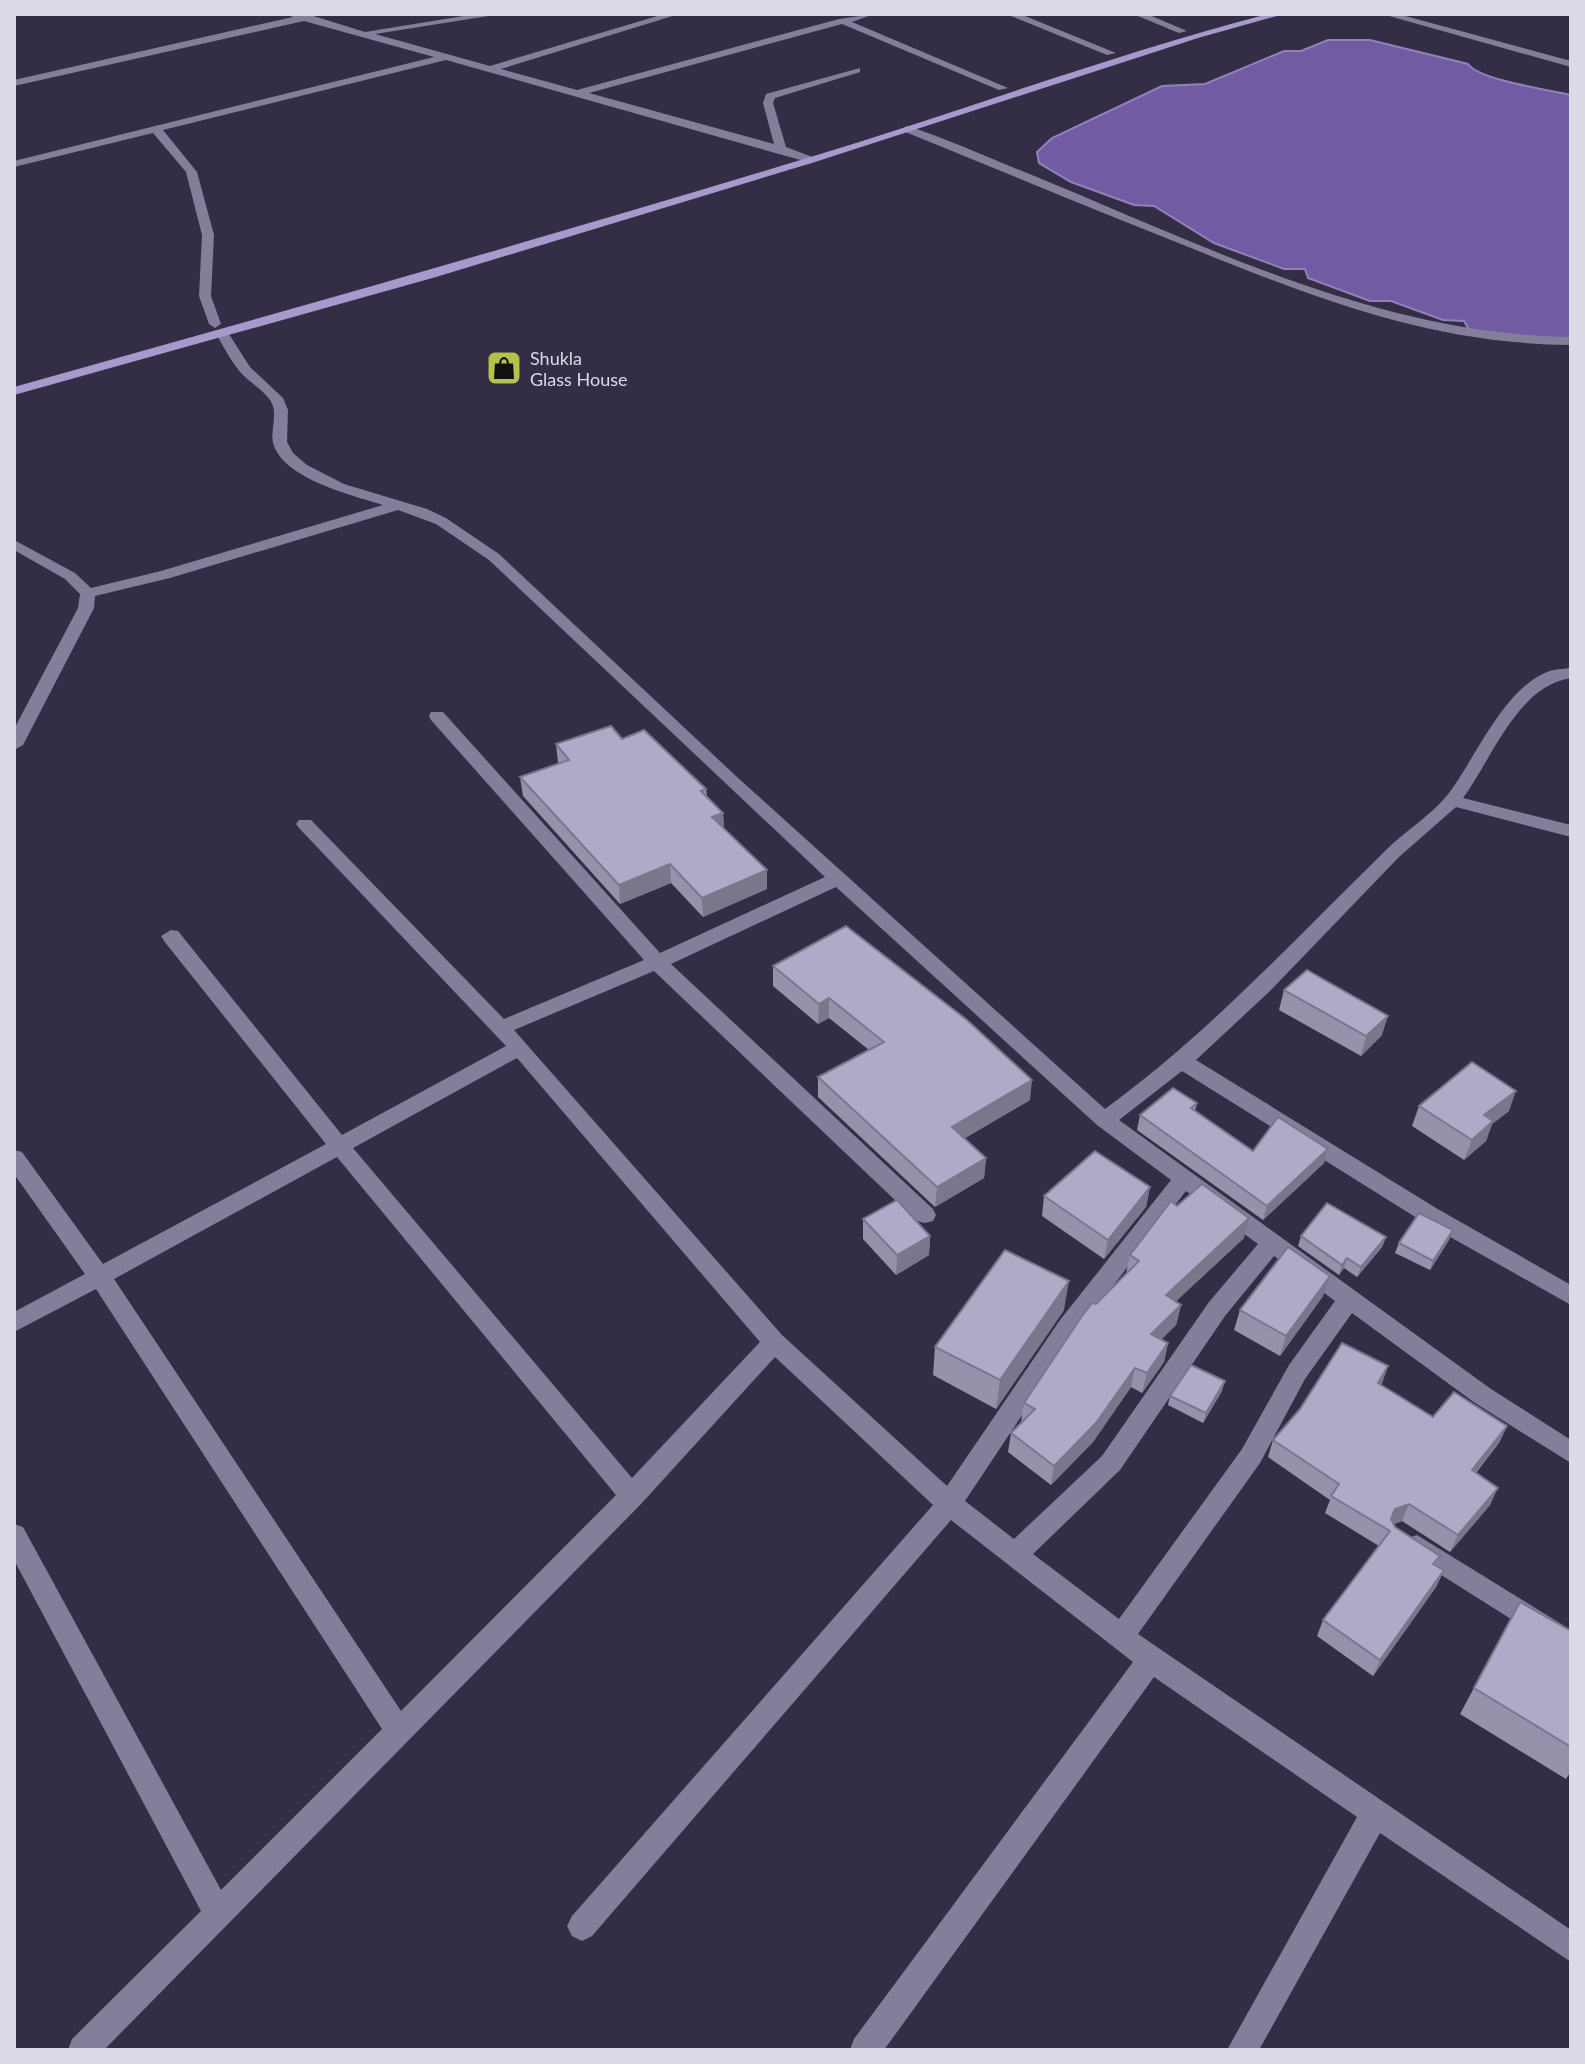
<svg xmlns="http://www.w3.org/2000/svg" width="1585" height="2064" viewBox="0 0 1585 2064" font-family="Lato,sans-serif">
<style>
.water{fill:#715ca4;stroke:#9182b9;stroke-width:2}
.lines{fill:none;stroke-linecap:round;stroke-linejoin:round}
.minor{fill:#857e9b;fill-rule:evenodd}
.major{fill:#a69acc;fill-rule:evenodd}
.wall{fill:#9791ac}
.shaded-wall{fill:#7b768c}
.building{fill:#b0a9c8;stroke:#7b768c;stroke-width:2}
.labels{text-anchor:middle;dominant-baseline:central;stroke-width:8;stroke-linejoin:round;paint-order:stroke}
.far-poi-label{font-size:18px;fill:#dcd9e9;stroke:#332d46;text-anchor:start}
</style>
<rect width="100%" height="100%" fill="#332d46"/>
<!-- water -->
<path class="water" d="M1328,40H1370L1468,64C1479,80 1550,90 1571,95V341L1469,330L1464,321L1443,320L1391,301H1370L1308,278L1305,269H1284L1214,243L1154,206L1134,205L1071,182L1039,163L1037,152L1052,138L1162,86L1205,84L1284,51H1301Z"/>
<g class="lines">
<!-- minor -->
<g class="minor">
<polygon points="14,14 23,14 14,17"/>
<polygon points="286,14 307,14 365,32 476,14 501,14 375,34 490,66 664,14 679,14 501,69 577,90 839,19 874,14 852,22 1008,88 999,90 842,24 589,93 774,144 763,103 766,94 860,68 860,72 775,98 773,103 786,147 815,158 817,160 811,163 446,60 163,130 197,172 214,235 211,296 221,324 215,328 209,324 199,296 202,235 186,172 153,133 14,167 14,161 434,57 304,21 14,86 14,80 293,17"/>
<polygon points="1006,14 1020,14 1116,53 1107,55"/>
<polygon points="1133,14 1147,14 1187,31 1179,33"/>
<polygon points="1382,14 1398,14 1571,61 1571,67"/>
<path d="M907,126C949,139 991,159 1032,175C1205,246 1381,335 1571,337V345C1433,344 1317,299 1191,248C1095,210 999,170 903,131L902,129Z"/>
<path d="M222,330L227,331L250,367L283,398L288,410L287,442L293,453L307,465L344,484L427,509L446,518L499,554L737,777L1105,1109C1209,1033 1294,940 1386,850C1406,830 1431,816 1449,793C1476,757 1503,690 1547,672C1554,669 1563,669 1571,668V678C1517,686 1492,759 1463,798L1571,825V837L1456,807L1399,857L1270,991L1196,1060L1436,1208L1571,1285V1305L1420,1220L1182,1071L1119,1120L1491,1389L1571,1440V1463L1475,1403L1352,1313L1305,1379L1260,1463L1138,1634L1571,1930V1962L1380,1833L1259,2050H1227L1357,1817L1154,1677L884,2050H850L854,2039L1133,1662L951,1520L592,1936L582,1941L572,1936L567,1926L572,1916L933,1505L775,1357L641,1504L104,2050H68L72,2039L201,1911L14,1560V1524L23,1527L221,1890L382,1729L96,1289L14,1332V1312L85,1274L14,1174V1150L22,1152L103,1264L326,1144L164,941L161,936L171,930L178,931L342,1135L506,1046L299,828L296,824L299,820H311L504,1019L644,960L431,720L429,716L431,712H443L660,953L825,877L489,560L436,524L398,510L170,578L95,596L94,608L23,745L14,750V729L78,608L80,594L65,579L14,550V540L75,573L91,588L161,571L383,505C352,495 283,479 273,443C270,429 279,413 270,400C264,391 251,383 243,375C232,364 224,347 216,334ZM836,887L1097,1125L1171,1180L1060,1320L947,1486L782,1335L514,1030L654,971L917,1221L925,1223L933,1221L936,1215L933,1209L671,964ZM517,1058L760,1342L632,1478L353,1148ZM337,1157L616,1495L401,1711L114,1279ZM1186,1191L1258,1244L1209,1302L1102,1456L1014,1539L965,1501L1076,1334ZM1274,1256L1335,1301L1289,1365L1242,1449L1119,1619L1033,1554L1120,1470L1225,1316Z"/>
<polygon points="1417,1535 1571,1630 1571,1657 1408,1554 1404,1546 1408,1538"/>
</g>
<!-- major -->
<path class="major" d="M1268,14H1284L1198,38L815,162L436,277L14,395V387C278,313 541,239 804,159C959,112 1111,55 1268,14Z"/>
</g>
<!-- wall -->
<g class="wall">
<polygon points="622,739 706,789 707,796 723,813 724,829 767,889 703,917 671,883 620,904 523,796 520,777 558,763 556,744"/>
<polygon points="773,966 1030,1100 965,1138 986,1158 984,1178 935,1207 818,1097 818,1077 869,1050 829,1018 818,1024 773,986"/>
<polygon points="1284,990 1382,1035 1361,1056 1279,1010"/>
<polygon points="1197,1103 1195,1111 1253,1151 1328,1149 1324,1163 1263,1220 1137,1130 1140,1115"/>
<polygon points="1419,1106 1509,1111 1492,1124 1486,1141 1464,1160 1412,1126"/>
<polygon points="1150,1187 1146,1207 1104,1259 1042,1216 1044,1196"/>
<polygon points="1177,1206 1244,1238 1175,1302 1181,1305 1176,1325 1161,1339 1168,1343 1164,1362 1142,1393 1131,1387 1093,1442 1051,1485 1008,1452 1011,1433 1021,1422 1024,1403 1096,1304 1126,1274 1130,1255"/>
<polygon points="863,1219 930,1236 929,1255 896,1275 863,1239"/>
<polygon points="1453,1230 1449,1240 1430,1270 1395,1253 1399,1243"/>
<polygon points="1301,1236 1386,1237 1382,1247 1357,1277 1344,1268 1339,1275 1298,1246"/>
<polygon points="1323,1296 1280,1356 1234,1330 1240,1310"/>
<polygon points="1064,1310 996,1409 933,1375 935,1347"/>
<polygon points="1381,1385 1433,1417 1507,1426 1499,1443 1476,1473 1490,1505 1450,1552 1402,1521 1394,1524 1395,1527 1440,1556 1436,1565 1444,1570 1436,1587 1373,1676 1317,1636 1323,1620 1379,1546 1325,1513 1330,1500 1268,1457 1273,1440"/>
<polygon points="1222,1391 1203,1423 1168,1405 1170,1396"/>
<polygon points="1520,1602 1571,1631 1571,1771 1566,1779 1460,1714"/>
</g>
<!-- shaded-wall -->
<g class="shaded-wall">
<polygon points="723,813 724,831 712,817"/>
<polygon points="670,864 671,883 620,904 619,885"/>
<polygon points="767,870 767,889 703,917 702,898"/>
<polygon points="829,998 829,1018 818,1024 819,1004"/>
<polygon points="1388,1016 1382,1035 1361,1056 1366,1036"/>
<polygon points="1032,1080 1030,1100 950,1147 952,1127"/>
<polygon points="1516,1091 1509,1111 1492,1124 1486,1141 1464,1160 1472,1140 1484,1115"/>
<polygon points="1328,1149 1324,1163 1263,1220 1267,1206"/>
<polygon points="986,1158 984,1178 935,1207 937,1187"/>
<polygon points="1150,1187 1146,1207 1104,1259 1108,1240"/>
<polygon points="1249,1218 1244,1238 1161,1315 1166,1295"/>
<polygon points="1453,1230 1449,1240 1430,1270 1433,1261"/>
<polygon points="930,1236 929,1255 896,1275 897,1255"/>
<polygon points="1386,1237 1382,1247 1357,1277 1361,1267"/>
<polygon points="1347,1258 1344,1268 1339,1275 1342,1265"/>
<polygon points="1330,1276 1323,1296 1280,1356 1286,1336"/>
<polygon points="1069,1281 1064,1310 996,1409 1000,1380"/>
<polygon points="1181,1305 1176,1325 1147,1354 1151,1334"/>
<polygon points="1168,1343 1164,1362 1142,1393 1147,1373"/>
<polygon points="1388,1366 1382,1384 1372,1401 1378,1383"/>
<polygon points="1135,1368 1131,1387 1093,1442 1051,1485 1054,1466"/>
<polygon points="1225,1381 1222,1391 1203,1423 1206,1413"/>
<polygon points="1507,1426 1499,1443 1464,1487 1472,1470"/>
<polygon points="1498,1488 1490,1505 1450,1552 1458,1535"/>
<polygon points="1409,1504 1402,1521 1388,1526 1395,1509"/>
<polygon points="1444,1570 1436,1587 1373,1676 1380,1660"/>
</g>
<!-- building -->
<g class="building">
<polygon points="611,726 622,739 644,730 706,789 701,791 723,813 712,817 767,870 702,898 670,864 619,885 520,777 569,760 556,744"/>
<polygon points="846,926 967,1020 1032,1080 952,1127 986,1158 937,1187 818,1077 884,1042 829,998 819,1004 773,966"/>
<polygon points="1307,970 1388,1016 1366,1036 1284,990"/>
<polygon points="1472,1062 1516,1091 1484,1115 1493,1121 1472,1140 1419,1106"/>
<polygon points="1173,1088 1197,1103 1191,1108 1253,1151 1278,1117 1328,1149 1267,1206 1140,1115"/>
<polygon points="1095,1151 1150,1187 1108,1240 1044,1196"/>
<polygon points="1202,1184 1249,1218 1166,1295 1181,1305 1151,1334 1168,1343 1147,1373 1135,1368 1096,1423 1054,1466 1011,1433 1035,1409 1024,1403 1082,1316 1092,1303 1096,1304 1139,1261 1130,1255 1171,1201 1177,1206"/>
<polygon points="897,1200 930,1236 897,1255 863,1219"/>
<polygon points="1327,1203 1386,1237 1361,1267 1347,1258 1342,1265 1301,1236"/>
<polygon points="1419,1213 1453,1230 1433,1261 1399,1243"/>
<polygon points="1288,1247 1330,1276 1286,1336 1240,1310"/>
<polygon points="1005,1250 1069,1281 1000,1380 935,1347"/>
<polygon points="1342,1343 1388,1366 1378,1383 1433,1417 1454,1392 1507,1426 1472,1470 1498,1488 1458,1535 1409,1504 1395,1509 1391,1519 1395,1527 1440,1556 1433,1564 1444,1570 1380,1660 1323,1620 1390,1531 1331,1496 1339,1484 1273,1440 1300,1409"/>
<polygon points="1191,1365 1225,1381 1206,1413 1170,1396"/>
<polygon points="1520,1602 1571,1631 1571,1747 1474,1688"/>
</g>
<!-- icons -->
<defs>
<symbol id="shop-square" viewBox="-11 -11 22 22"><rect x="-9" y="-9" width="18" height="18" rx="4" fill="#b4c24a" stroke="#332d46"/><path d="M-5-2.5h2.3a2.7 3.5 0 0 1 5.4 0H5L5.5 6h-11ZM-1.5-2.5h3a1.5 2.3 0 0 0-3 0Z" fill="#111"/></symbol>
</defs>
<g fill-rule="evenodd">
<use href="#shop-square" x="484" y="348" width="40" height="40"/>
</g>
<g class="labels">
<!-- far-poi labels -->
<g class="far-poi-label">
<text x="530" y="358">Shukla<tspan x="530" dy="21">Glass House</tspan></text>
</g>
</g>
<!-- border -->
<rect width="1585" height="2064" fill="none" stroke="#dcd9e9" stroke-width="32"/>
</svg>
